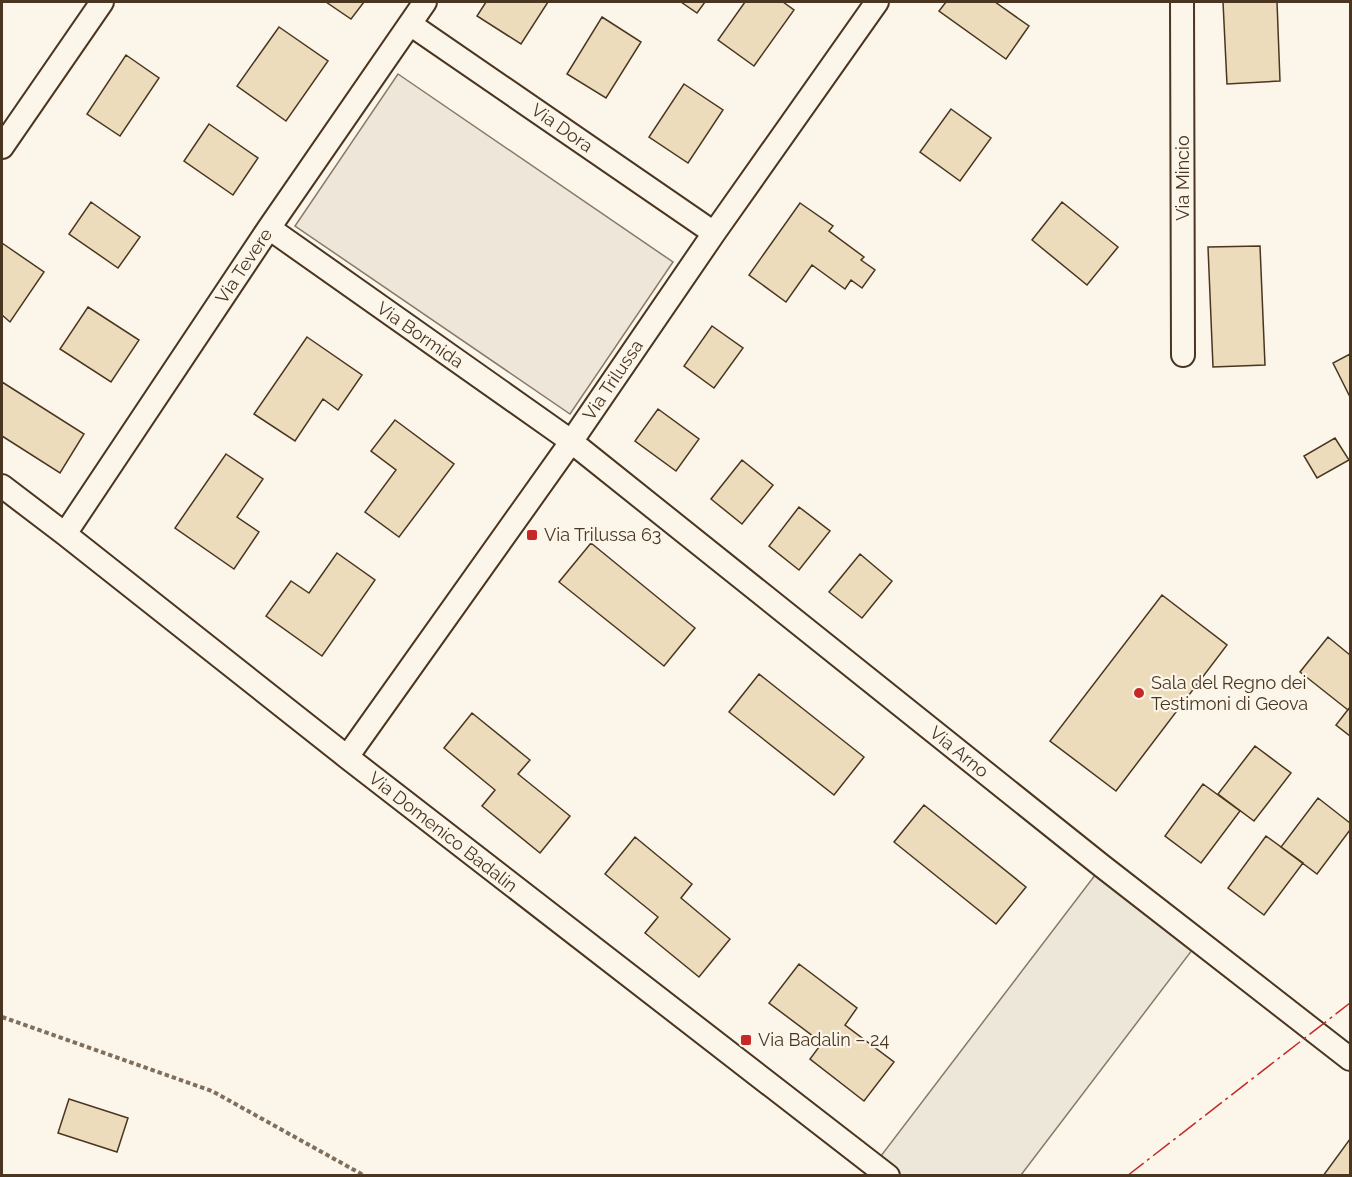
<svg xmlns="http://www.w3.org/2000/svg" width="1352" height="1177" font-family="Raleway,sans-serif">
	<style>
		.green { fill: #ede6d9; stroke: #887966; stroke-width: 1.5 }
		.parking { fill: #ede7d9; stroke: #887966; stroke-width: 1.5 }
		.building { fill: #ecdcbc; stroke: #4a3520; stroke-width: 1.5 }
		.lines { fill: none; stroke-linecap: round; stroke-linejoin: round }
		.minor-casing { stroke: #4a3520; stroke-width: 26 }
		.path { stroke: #7f6f5c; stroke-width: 4; stroke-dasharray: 4.5 3; stroke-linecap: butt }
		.minor { stroke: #fbf6e9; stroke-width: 22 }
		.power { stroke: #c62828; stroke-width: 1.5; stroke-dasharray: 21 4.5 3 4.5; stroke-linecap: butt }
		.poi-dot { fill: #c62828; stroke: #fbf6e9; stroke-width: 2 }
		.labels { text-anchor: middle; stroke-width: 4.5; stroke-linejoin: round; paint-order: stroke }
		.street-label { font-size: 18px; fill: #4a3520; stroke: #fbf6e9 }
		.poi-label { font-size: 18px; fill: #4a3520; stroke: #fbf6e9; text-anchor: start }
	</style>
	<rect width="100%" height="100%" fill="#fbf6e9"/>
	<!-- green -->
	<path class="green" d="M398,74L673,262L570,414L295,226Z"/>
	<!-- parking -->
	<path class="parking" d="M1102,866L1199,941L1021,1175H888L874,1165Z"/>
	<!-- building -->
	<path class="building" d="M326,2H364L351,19Z
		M486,2H548L521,44L477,16Z
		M681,2H705L697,13Z
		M745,2H783L794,10L754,66L718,40Z
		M946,2H995L1029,26L1006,59L939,11Z
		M1223,2H1277L1280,81L1227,84Z
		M602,17L641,42L606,98L567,74Z
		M279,27L328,61L286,121L237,86Z
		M126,55L159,78L120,136L87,114Z
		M684,84L723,110L688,163L649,137Z
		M951,109L991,138L960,181L920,152Z
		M209,124L258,158L233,195L184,161Z
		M91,202L140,237L118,268L69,234Z
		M1062,202L1118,247L1087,285L1032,240Z
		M800,203L833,226L829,231L864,257L861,260L875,270L862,288L851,280L845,289L812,265L786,302L749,275Z
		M2,243L44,272L10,322L2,315Z
		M1260,246L1265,365L1213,367L1208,247Z
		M88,307L139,340L111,382L60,349Z
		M712,326L743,348L714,388L684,366Z
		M307,337L362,375L338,410L323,399L295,441L254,414Z
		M1350,354V397L1333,363Z
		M2,382L84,434L60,473L2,436Z
		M658,409L699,439L676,471L635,441Z
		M395,420L454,464L399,537L365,512L396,470L371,451Z
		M1335,438L1349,460L1317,478L1304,456Z
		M226,454L263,479L237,517L259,532L234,569L175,528Z
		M742,460L773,485L742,524L711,499Z
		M799,507L830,531L799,570L769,546Z
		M591,543L695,628L664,666L559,582Z
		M337,553L375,580L322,656L266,616L291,581L309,593Z
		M860,554L892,581L862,618L829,592Z
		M1162,595L1227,645L1116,791L1050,741Z
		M1328,637L1350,655V707L1348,710L1300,672Z
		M759,674L864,757L834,795L729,712Z
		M1350,707V736L1336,725Z
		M472,713L530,760L518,774L570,816L540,853L482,806L495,790L444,748Z
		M1255,746L1291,773L1254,821L1218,794Z
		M1203,784L1240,811L1201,863L1165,836Z
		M1318,798L1350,823V830L1317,874L1281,847Z
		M924,805L1026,887L996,924L894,842Z
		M1266,836L1303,863L1264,915L1228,888Z
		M635,837L692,884L681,898L730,939L699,977L645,933L658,917L605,874Z
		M799,964L857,1008L845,1025L894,1062L864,1101L810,1059L822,1043L769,1003Z
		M69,1099L128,1118L117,1152L58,1133Z
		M1350,1139V1176H1323Z"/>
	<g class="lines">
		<!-- minor casing -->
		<g class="minor-casing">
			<path id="minor" d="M1182,2L1183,355
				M410,24L714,233
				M2,147L102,2
				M269,228L568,439L1102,866L1350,1059
				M2,486L65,534L347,757L888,1176
				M65,534L269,228L425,2
				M347,757L571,442L714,233L877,2"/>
		</g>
		<!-- path -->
		<path class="path" d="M2,1017L212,1091L365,1176"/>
		<!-- minor -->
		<use href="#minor" class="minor"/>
		<!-- power -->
		<path class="power" d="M1127,1176L1350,1003"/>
	</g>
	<!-- markers -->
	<g class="poi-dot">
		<rect x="526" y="529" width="12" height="12" rx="3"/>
		<circle cx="1139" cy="693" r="6"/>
		<rect x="740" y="1034" width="12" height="12" rx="3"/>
	</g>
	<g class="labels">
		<!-- street labels -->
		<g class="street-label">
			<text transform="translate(562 128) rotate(35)" y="6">Via Dora</text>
			<text transform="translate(1183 178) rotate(-90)" y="6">Via Mincio</text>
			<text transform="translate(244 266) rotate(-56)" y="6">Via Tevere</text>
			<text transform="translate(420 335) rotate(35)" y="6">Via Bormida</text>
			<text transform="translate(613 380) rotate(-56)" y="6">Via Trilussa</text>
			<text transform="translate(959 752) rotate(39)" y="6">Via Arno</text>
			<text transform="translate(443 832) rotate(38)" y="6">Via Domenico Badalin</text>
		</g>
		<!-- poi labels -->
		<g class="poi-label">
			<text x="544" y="541">Via Trilussa 63</text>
			<text x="1151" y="689">Sala del Regno dei<tspan x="1151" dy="21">Testimoni di Geova</tspan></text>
			<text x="758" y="1046">Via Badalin – 24</text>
		</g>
	</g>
	<!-- border -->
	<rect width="1352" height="1177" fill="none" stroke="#4a3520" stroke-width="6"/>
</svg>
